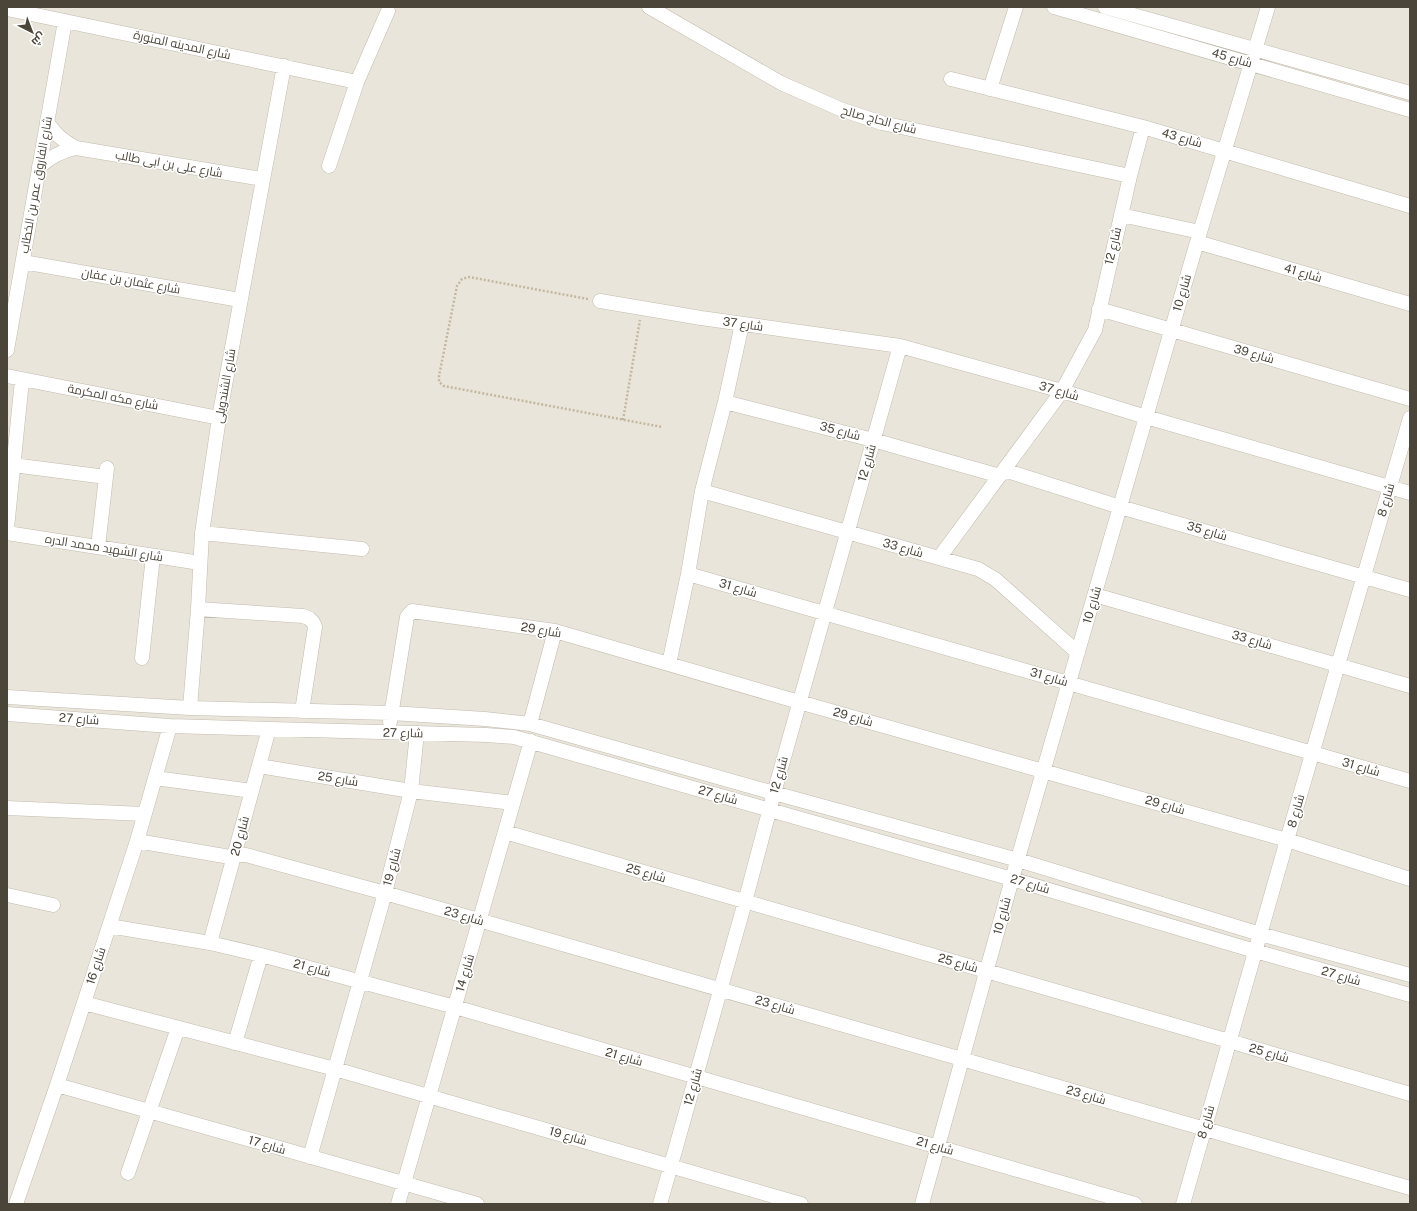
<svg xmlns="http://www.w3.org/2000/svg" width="1417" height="1211" font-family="'Public Sans',Cairo,sans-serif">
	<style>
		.residential { fill: #eae5da }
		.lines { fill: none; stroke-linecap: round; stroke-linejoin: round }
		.minor-casing { stroke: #c2bbae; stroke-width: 15 }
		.path { stroke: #c4b79f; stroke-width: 2.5; stroke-dasharray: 2 2; stroke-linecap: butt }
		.minor { stroke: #fff; stroke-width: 14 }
		.labels { text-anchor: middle; stroke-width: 3; stroke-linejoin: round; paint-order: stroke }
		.street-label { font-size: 12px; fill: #4b4439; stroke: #fff }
	</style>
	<rect width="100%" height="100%" fill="#f6f3ec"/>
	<!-- residential -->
	<path class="residential" d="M7,7H1410V1204H7Z"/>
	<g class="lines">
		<!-- minor casing -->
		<g class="minor-casing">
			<path id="minor" d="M649,7L781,83L840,109L882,123L1130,176
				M1054,7L1410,110
				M1105,7L1410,93
				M7,9L357,82
				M951,79L1143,127L1410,206
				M990,89L1016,7
				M47,122C56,135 62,140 76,148L262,179
				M329,166L357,82L388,11
				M39,167C51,157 61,151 76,148
				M1121,215L1200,232
				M1197,242L1410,304
				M23,262L240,300
				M600,301L701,318L900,346L1062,391L1146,417L1410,493
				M1099,309L1410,399
				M7,350L65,21
				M7,376L219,418
				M725,402L873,440L1000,476
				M13,465L106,477
				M1004,470L1120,507L1410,590
				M702,491L978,569L995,579L1003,586L1078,653
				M7,528L22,380
				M7,533L200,563
				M202,533L362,549
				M98,547L107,468
				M939,558L1062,391L1095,330L1130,176L1143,127
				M688,574L1410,781
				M1095,595L1410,686
				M198,609L303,616C309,618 313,620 315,627L302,711
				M142,658L153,556
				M669,664L688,574L702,491L725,402L742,324
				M7,697L190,708L391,713L485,719L530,724L774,793L1018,860L1260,934L1410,975
				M190,708L198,609L202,533L219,418L284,66
				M7,714L170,726L486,735L514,737L1012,879L1255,951L1410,995
				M390,722L407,617L412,611L555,631L799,702L1287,840L1410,879
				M530,724L555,631
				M259,766L411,791L513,803
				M155,778L252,791
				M7,808L144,814
				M505,832L1229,1041L1410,1094
				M137,841L230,857L235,855H246L385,893L1410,1188
				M7,895L53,905
				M109,926L210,943L261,955L455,1007L1135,1204
				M210,943L269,729
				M84,1003L335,1069L801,1204
				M235,1043L261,955
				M57,1085L477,1204
				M310,1157L385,893L411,791L417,733
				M128,1173L178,1028
				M16,1204L57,1085L137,841L170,726
				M398,1204L531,741
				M660,1204L745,902L774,793L900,346
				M922,1204L1012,879L1146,417L1200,232L1268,7
				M1183,1204L1287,840L1410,418"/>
		</g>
		<!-- path -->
		<path class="path" d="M588,299L469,277L462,279L457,286L439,376V382L444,386L662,427
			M623,420L640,320"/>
		<!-- minor -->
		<use href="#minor" class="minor"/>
	</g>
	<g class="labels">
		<!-- street labels -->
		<g class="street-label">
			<text transform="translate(182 45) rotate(12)" y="4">شارع المدينه المنورة</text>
			<text transform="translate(1232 58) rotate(16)" y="4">شارع 45</text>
			<text transform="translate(879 120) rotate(15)" y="4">شارع الحاج صالح</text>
			<text transform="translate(1182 138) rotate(16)" y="4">شارع 43</text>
			<text transform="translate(169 164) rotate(10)" y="4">شارع على بن ابى طالب</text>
			<text transform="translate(36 185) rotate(-80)" y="4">شارع الفاروق عمر بن الخطاب</text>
			<text transform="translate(1113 246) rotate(-77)" y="4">شارع 12</text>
			<text transform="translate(1303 273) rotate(16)" y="4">شارع 41</text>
			<text transform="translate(131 281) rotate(10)" y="4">شارع عثمان بن عفان</text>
			<text transform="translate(1182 293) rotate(-74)" y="4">شارع 10</text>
			<text transform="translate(743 324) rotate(8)" y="4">شارع 37</text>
			<text transform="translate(1254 354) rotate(16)" y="4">شارع 39</text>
			<text transform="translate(225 386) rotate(-80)" y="4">شارع الشندويلى</text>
			<text transform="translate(1059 391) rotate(16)" y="4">شارع 37</text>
			<text transform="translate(113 397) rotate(11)" y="4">شارع مكه المكرمة</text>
			<text transform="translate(840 431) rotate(15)" y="4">شارع 35</text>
			<text transform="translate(867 463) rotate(-74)" y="4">شارع 12</text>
			<text transform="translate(1386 500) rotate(-74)" y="4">شارع 8</text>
			<text transform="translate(1207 531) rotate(16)" y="4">شارع 35</text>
			<text transform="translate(104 548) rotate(9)" y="4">شارع الشهيد محمد الدره</text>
			<text transform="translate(903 548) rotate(16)" y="4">شارع 33</text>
			<text transform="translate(738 588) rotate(16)" y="4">شارع 31</text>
			<text transform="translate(1092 605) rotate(-74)" y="4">شارع 10</text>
			<text transform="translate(541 630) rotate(10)" y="4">شارع 29</text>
			<text transform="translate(1252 640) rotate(16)" y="4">شارع 33</text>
			<text transform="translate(1049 677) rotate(16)" y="4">شارع 31</text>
			<text transform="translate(853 717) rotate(16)" y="4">شارع 29</text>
			<text transform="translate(79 719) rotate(4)" y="4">شارع 27</text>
			<text transform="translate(403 733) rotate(1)" y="4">شارع 27</text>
			<text transform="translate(1361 767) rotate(16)" y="4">شارع 31</text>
			<text transform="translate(779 775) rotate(-74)" y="4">شارع 12</text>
			<text transform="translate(338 779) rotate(9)" y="4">شارع 25</text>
			<text transform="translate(718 795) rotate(16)" y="4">شارع 27</text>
			<text transform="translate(1165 805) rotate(16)" y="4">شارع 29</text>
			<text transform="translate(1296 811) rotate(-74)" y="4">شارع 8</text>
			<text transform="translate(240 836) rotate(-75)" y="4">شارع 20</text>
			<text transform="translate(392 867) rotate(-75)" y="4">شارع 19</text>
			<text transform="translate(646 873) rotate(16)" y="4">شارع 25</text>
			<text transform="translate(1030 884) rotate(17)" y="4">شارع 27</text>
			<text transform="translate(464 916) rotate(16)" y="4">شارع 23</text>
			<text transform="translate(1002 916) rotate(-75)" y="4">شارع 10</text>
			<text transform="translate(958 963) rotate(16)" y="4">شارع 25</text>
			<text transform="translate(96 966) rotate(-72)" y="4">شارع 16</text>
			<text transform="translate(312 968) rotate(15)" y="4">شارع 21</text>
			<text transform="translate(465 973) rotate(-74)" y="4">شارع 14</text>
			<text transform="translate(1341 976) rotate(16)" y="4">شارع 27</text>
			<text transform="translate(775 1005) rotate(16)" y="4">شارع 23</text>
			<text transform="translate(1269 1053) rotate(16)" y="4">شارع 25</text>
			<text transform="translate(624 1057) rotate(16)" y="4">شارع 21</text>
			<text transform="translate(693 1087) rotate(-74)" y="4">شارع 12</text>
			<text transform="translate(1086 1095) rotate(16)" y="4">شارع 23</text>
			<text transform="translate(1206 1122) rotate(-74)" y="4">شارع 8</text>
			<text transform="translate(568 1136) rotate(16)" y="4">شارع 19</text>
			<text transform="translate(267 1145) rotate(16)" y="4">شارع 17</text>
			<text transform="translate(935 1146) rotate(16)" y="4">شارع 21</text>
		</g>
	</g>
	<!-- border -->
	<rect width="1417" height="1211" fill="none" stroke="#4b4439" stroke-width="16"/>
	<!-- north arrow -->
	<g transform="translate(32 32) rotate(138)" stroke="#ffffff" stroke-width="3" paint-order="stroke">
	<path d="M0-3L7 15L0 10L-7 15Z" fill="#4b4439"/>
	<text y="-6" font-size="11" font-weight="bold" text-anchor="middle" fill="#4b4439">ش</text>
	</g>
</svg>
